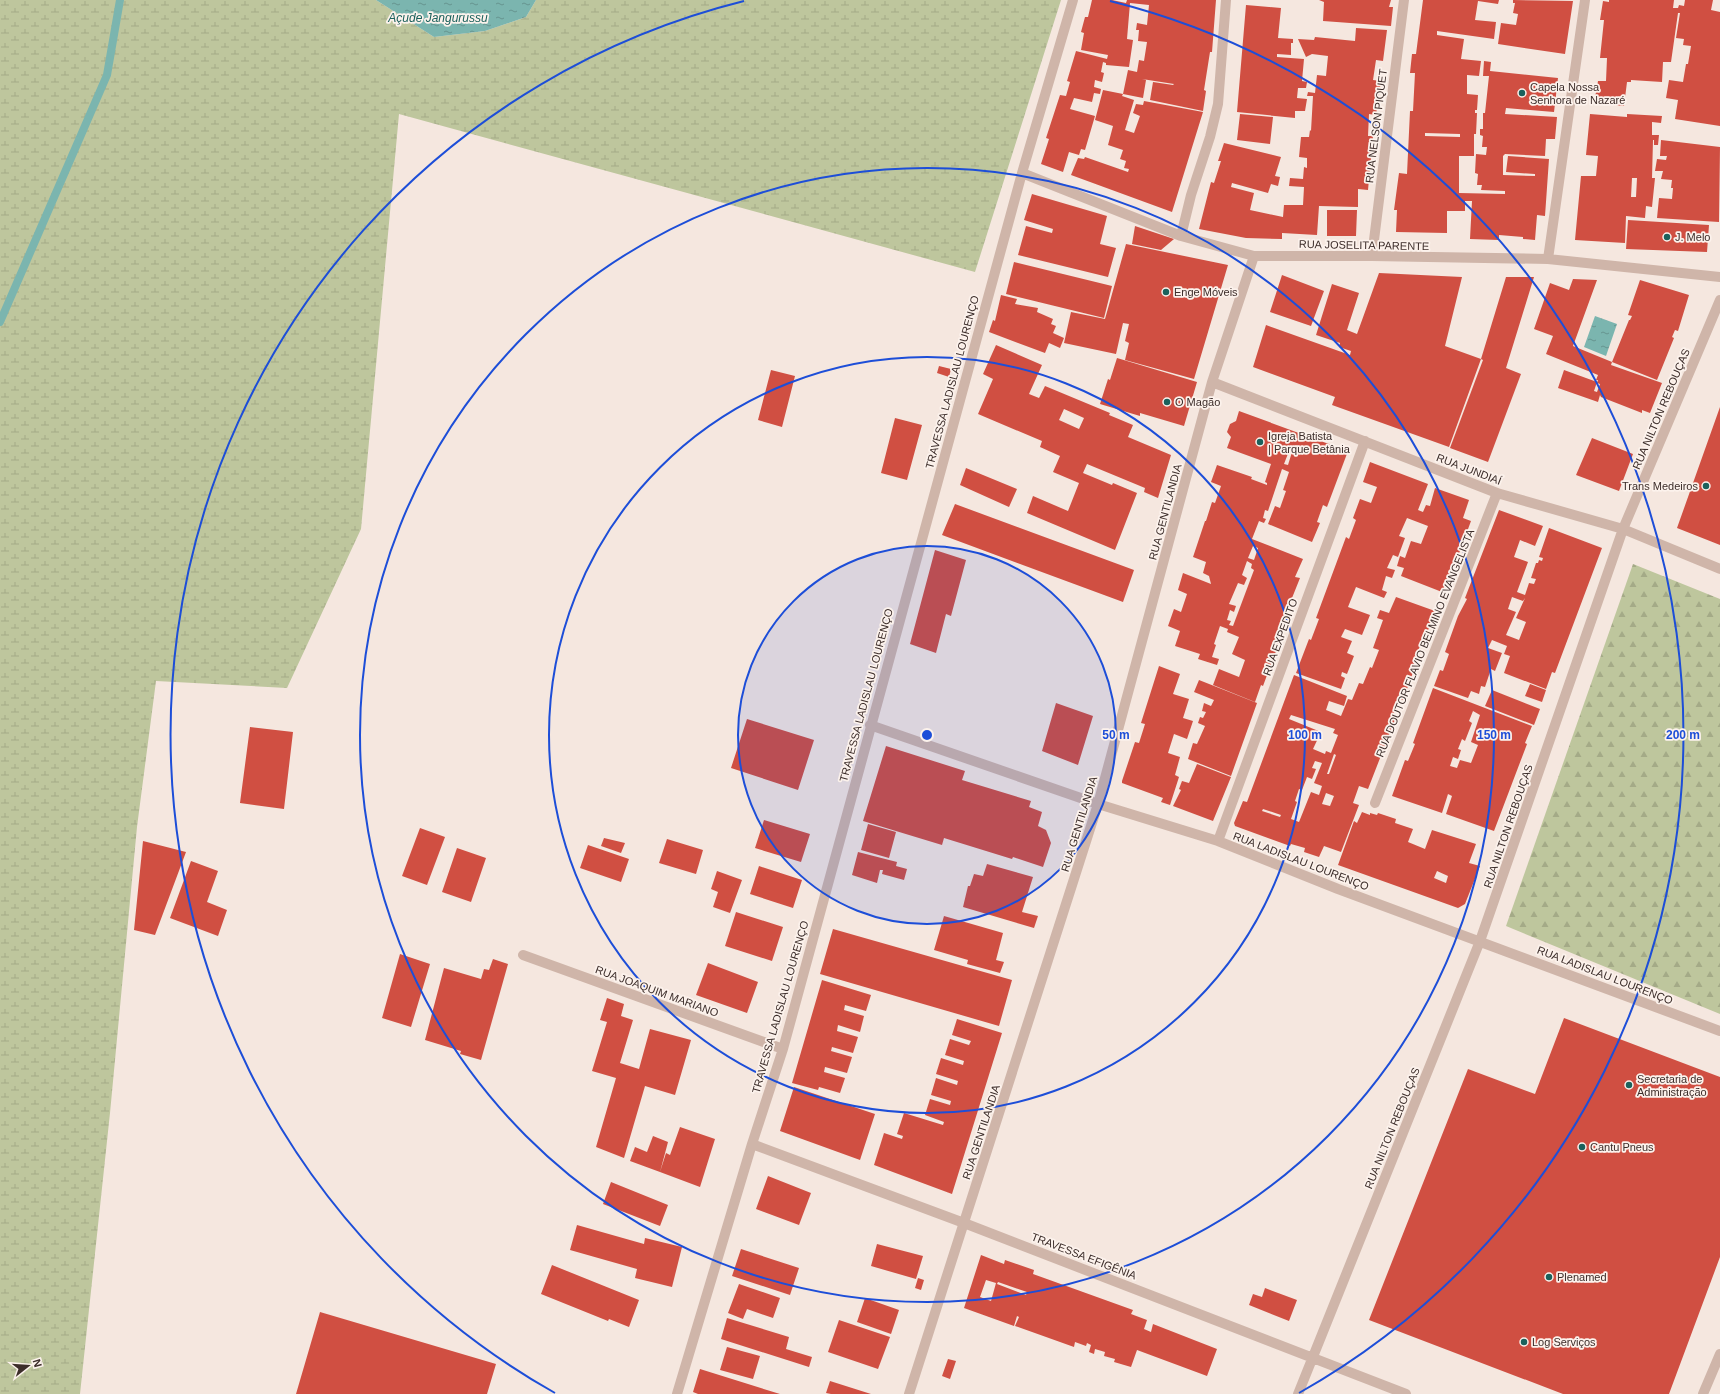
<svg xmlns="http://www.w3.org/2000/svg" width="1720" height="1394" font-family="Arial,sans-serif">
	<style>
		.forest { fill: url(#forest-firs) }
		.wetland { fill: url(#wetland-marsh) }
		.water { fill: url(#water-ripples) }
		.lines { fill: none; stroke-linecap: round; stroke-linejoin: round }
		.stream { stroke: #7bb5af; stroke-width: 8 }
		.building { fill: #d04f42; fill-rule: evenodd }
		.minor { stroke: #cfb5a9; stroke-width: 10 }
		.ring { fill: none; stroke: #1d4ed8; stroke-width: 2 }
		.poi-dot { fill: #1b615c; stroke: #fcf2ec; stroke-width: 1.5 }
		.labels { text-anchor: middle; stroke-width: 3.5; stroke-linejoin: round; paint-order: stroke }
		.poi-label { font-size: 11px; fill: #3c2d2a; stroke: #fcf2ec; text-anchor: start }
		.street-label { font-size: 11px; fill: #3c2d2a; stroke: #fcf2ec }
		.water-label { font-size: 12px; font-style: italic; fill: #1b615c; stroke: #fcf2ec }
		.centre { fill: #1d4ed8; stroke: #fcf2ec; stroke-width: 2 }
		.ring-label { font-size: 12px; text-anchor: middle; font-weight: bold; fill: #1d4ed8; stroke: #fcf2ec; stroke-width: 3.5; stroke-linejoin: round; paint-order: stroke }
	</style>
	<defs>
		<pattern id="forest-firs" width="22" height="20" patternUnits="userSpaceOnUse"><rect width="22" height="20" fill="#bec69d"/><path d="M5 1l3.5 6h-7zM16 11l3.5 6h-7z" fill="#a4aa87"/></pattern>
		<pattern id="wetland-marsh" width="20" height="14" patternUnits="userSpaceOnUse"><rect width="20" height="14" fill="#bec69d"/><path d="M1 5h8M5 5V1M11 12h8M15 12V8" fill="none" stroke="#a4aa87"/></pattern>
		<pattern id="water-ripples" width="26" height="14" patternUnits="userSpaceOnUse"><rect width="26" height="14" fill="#7bb5af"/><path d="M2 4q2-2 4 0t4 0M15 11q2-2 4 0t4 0" fill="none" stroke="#66948f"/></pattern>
	</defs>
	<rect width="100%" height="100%" fill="#f5e7df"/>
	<!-- forest -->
	<path class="forest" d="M1633,564L1720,599V1014L1506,926Z"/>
	<!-- wetland -->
	<path class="wetland" d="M0,0H376L434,37L485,31L526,17L536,0H1061L975,272L399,114L361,529L287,688L156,681L137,827L110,1113L80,1394H0Z"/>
	<!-- water -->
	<path class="water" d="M376,0H536L526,17L485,31L434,37Z
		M1595,316L1617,324L1606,356L1584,347Z"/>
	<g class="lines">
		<!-- stream -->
		<path class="stream" d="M0,322L107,75L120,0"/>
	</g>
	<!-- building -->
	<path class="building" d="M1092,0H1112L1126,3L1127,0H1216L1212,52H1210L1204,90L1206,91L1203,111L1150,100L1153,82L1173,85L1174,84L1142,79L1146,80L1143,98L1123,94L1128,70L1137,72L1139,60L1144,61L1147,42L1138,41L1139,30H1136L1137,23L1147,25L1149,5L1130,3L1127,39L1133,40L1129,67L1106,65V63L1103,62L1101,72L1104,73L1102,82L1095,80L1094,87L1101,89L1100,94L1094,93L1092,102L1074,98L1070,109L1095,116L1085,150L1081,149L1079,155L1069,152L1063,172L1041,164L1049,139L1046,138L1060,95L1066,96L1070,82L1067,81L1076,51L1107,59L1108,55L1081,50L1084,33L1081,32L1085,17H1088Z
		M1319,0H1391L1389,7H1393L1391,26L1323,21L1324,2Z
		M1423,0H1499L1498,4L1478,1L1475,20L1496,22L1494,39L1437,31V35L1464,39L1461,59L1481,61L1479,76L1467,75V94L1478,95L1477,110H1475V113H1477L1476,134H1474V156H1459V193L1505,194V191L1481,190L1482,185H1477L1478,174L1475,173L1476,154L1486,155L1487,147H1482L1483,136L1480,135V129H1483V113H1485L1489,76H1483L1484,61L1491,62L1490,71L1558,78L1554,112L1506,108L1505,114L1557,117L1555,139H1546L1545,156L1505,154L1503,156V175L1535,176V174L1506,172L1508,156L1549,159L1545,216L1537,215L1535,240L1523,239V237L1499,235V240L1470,239L1472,201H1465V211H1447V233L1396,232L1397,210H1394L1399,173L1407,174L1410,111H1413L1415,73H1410L1412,54H1416ZM1425,133L1460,134V137L1425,136Z
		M1513,0L1573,1L1565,54L1498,44L1501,23L1516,25L1518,14L1513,13L1515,3H1513Z
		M1609,0H1674L1673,8H1678L1679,5L1684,6L1685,0H1713L1711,10L1720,12V126L1675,119L1678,100L1666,98L1669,80L1683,82L1686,64H1688L1691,46L1683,45L1684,39L1676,38L1680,13H1678L1671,62H1663L1662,82L1631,80V82H1627L1624,106L1594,103L1598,81H1606L1607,58H1600L1604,20H1600L1603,1L1609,2Z
		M1246,5L1281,8L1278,38L1293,39V43H1291V55L1277,54V57L1304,59L1302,81L1307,82L1306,88H1298L1297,98L1307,99L1305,111H1295V118L1237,112Z
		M1356,28L1387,30L1383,61L1376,60L1373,80L1381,81L1376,115L1369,114L1368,136H1373L1368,190L1358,189V207L1319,206L1317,235L1282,233V239L1246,238L1199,229L1211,182L1214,183L1221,161H1218L1224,143L1281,157L1275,176L1280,177L1278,186L1271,184L1268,193L1232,183L1231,187L1254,193L1250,210L1283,217L1284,205H1303L1304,187L1289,186L1290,178L1303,179L1304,167L1307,168V158L1299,157L1301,137H1309L1310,130L1311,131L1313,96H1307L1308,92L1315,93L1317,75L1326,76L1328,56L1312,54L1306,57L1298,39L1314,40L1315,37L1355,41Z
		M1103,90L1123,94L1122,96L1134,100L1125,130L1134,133L1140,116L1133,113L1136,104L1143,105L1144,101L1203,112L1172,212L1071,175L1078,158L1084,159L1085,157L1128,172L1129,169L1124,168L1126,161L1120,159L1123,150L1108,145L1113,126L1095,120Z
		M1240,114L1273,117L1270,144L1237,140Z
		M1590,114L1627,117V114L1662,116L1661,123L1652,122V135H1659L1658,145H1654V140H1653L1652,178H1655L1652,207L1646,206L1645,218L1626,216L1625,243L1575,240L1581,176H1596L1598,156L1586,155ZM1632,178H1637L1636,197H1631Z
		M1661,140L1720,147L1719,222L1657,218L1659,198L1672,199L1673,188H1671L1672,180L1661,179L1663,171H1655L1657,159L1666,160L1667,156H1660Z
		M1032,194L1107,216L1100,244L1116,248L1108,277L1018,255L1026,226L1052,233L1053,229L1024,220Z
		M1327,210H1357L1356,236H1327Z
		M1628,220L1709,225L1707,252L1626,249Z
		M1135,226L1174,239L1161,250L1132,244Z
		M1126,244L1228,265L1194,379L1125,360L1129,343L1125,341L1129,324L1123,323L1116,354L1064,343L1071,312L1105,319Z
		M1014,262L1112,286L1104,318L1006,294Z
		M1379,273L1462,277L1445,346L1481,359L1449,447L1332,405L1335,397L1253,367L1266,325L1350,355L1351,351L1339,347L1340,343L1316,335L1332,284L1359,293L1347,330L1357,334Z
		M1282,275L1324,291L1311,326L1270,312Z
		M1506,277H1534L1506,368L1521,374L1488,462L1450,448L1483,360L1481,359Z
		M1573,279L1597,280L1573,346L1612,362L1629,320H1630L1632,316L1628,315L1640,280L1689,295L1678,331L1675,330L1672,337L1674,338L1657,380L1612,362L1611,365L1662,383L1650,413L1642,410V413L1601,397L1600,395L1598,402L1558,388L1564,370L1597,382L1594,391L1597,392L1600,384L1597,383L1598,380H1596L1598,375L1546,354L1553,336L1534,329L1550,283L1569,290Z
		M1001,295L1017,299L1015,304L1038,308L1037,312L1053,319L1051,324L1056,326L1053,333L1064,338L1060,348L1049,343L1045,353L989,332L993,320L995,321Z
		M996,345L1042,365L1029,394L1039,398L1045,386L1110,413L1109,415L1133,425L1128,437L1171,455L1158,498L1144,492L1145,488L1087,464L1083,473L1112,485L1113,483L1137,493L1115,550L1027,513L1033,496L1068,511L1079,483L1053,472L1060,456L1040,447L1042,441L978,414L993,379L983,374ZM1064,409L1084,418L1079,429L1059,420Z
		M1117,358L1197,382L1184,426L1140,413V416L1100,404L1108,379L1110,380Z
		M939,366L951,369L949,377L937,373Z
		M771,370L795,376L782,427L758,420Z
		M1720,407V545L1677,528Z
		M1239,411L1348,451L1327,507L1323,505L1317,522L1320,523L1312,542L1268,524L1275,506L1280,508L1286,491L1283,490L1289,472L1282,469L1268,511L1265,510L1263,518L1266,519L1264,523L1259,521L1252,539L1303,559L1295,577L1300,578L1278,633L1282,635L1263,686L1261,685L1255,702L1213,685L1219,669L1239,677L1245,660L1232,654L1239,637L1227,632L1228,629L1220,626L1214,644L1216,645L1212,657L1219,659L1217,665L1198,659L1200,654L1175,646L1180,631L1168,626L1174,609L1181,612L1187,594L1178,590L1183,573L1211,584L1209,576L1203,573L1206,562L1193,557L1205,521H1206L1212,502L1215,503L1221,486L1211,482L1217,465L1252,477L1251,479L1267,485V483L1265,482L1271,464L1227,448L1231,437L1227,432L1230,424L1236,421ZM1289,451L1292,452L1288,465L1284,464ZM1253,546L1258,548L1254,560L1248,558ZM1247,561L1252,564L1251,568L1254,570L1233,626L1229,625L1231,621L1227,620L1230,610L1234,612L1236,606L1229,604L1238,583L1244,585L1247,578L1242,575Z
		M895,418L922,425L907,480L881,473Z
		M1592,438L1633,454L1619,491L1576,475Z
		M1370,462L1428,484L1418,510L1423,512L1426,505L1430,506L1435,488L1469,500L1463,518L1471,521L1451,575L1449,574L1442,592L1401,576L1404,568L1397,566L1400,556L1405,558L1411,541L1421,544L1428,526L1407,518L1399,536L1405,538L1398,557L1393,555L1387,568L1395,570L1392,578L1386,576L1382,590L1387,592L1384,598L1356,587L1348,607L1370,615L1362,635L1345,629L1341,637L1352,641L1347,653L1354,656L1347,674L1342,672L1341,676L1345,678L1341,689L1296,673L1309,639L1311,640L1319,619L1316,618L1346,537L1349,539L1356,520L1353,518L1360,499L1371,503L1377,487L1363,482Z
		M966,468L1017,489L1009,507L960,485Z
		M955,504L1134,570L1123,602L942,535Z
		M1499,510L1543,526L1535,546L1520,540L1514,557L1528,562L1517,592L1525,595L1529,583L1534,584L1536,579L1531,578L1536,563H1538L1539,560L1542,561L1543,558L1539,557L1549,528L1602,548L1555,673L1552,672L1546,689L1504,673L1510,656L1504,654L1507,646L1492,640L1488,648L1502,653L1495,671L1491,669L1485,687L1481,686L1479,694L1471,691L1468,698L1434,686L1440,670L1443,671L1449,654L1445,652L1458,616L1467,599L1465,598ZM1512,597L1523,601L1525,598L1516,618L1526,622L1519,640L1506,635L1516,612L1508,609Z
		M935,550L966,560L951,616L946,614L936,653L910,644Z
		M1396,597L1435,611L1422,647L1420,646L1413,663L1416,664L1403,700L1399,698L1393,716L1396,717L1368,789L1359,786L1353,803L1359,805L1341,852L1324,846L1319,857L1304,852L1305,848L1291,844L1290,846L1235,826L1234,823L1243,801L1247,802L1294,675L1347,696L1344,706L1329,701L1326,710L1341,716L1348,699L1352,700L1359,683L1363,684L1370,667L1372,668L1379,650L1373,648L1383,620L1377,618L1380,610L1389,613ZM1291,715L1335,729L1333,733L1338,735L1331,753L1326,751L1325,754L1313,749L1321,732L1289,719ZM1334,754L1336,755L1329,774H1327ZM1315,761L1322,763L1314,783L1322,786L1319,795L1311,792L1299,822L1291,819L1297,802L1295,801L1299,789L1302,790L1307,777L1312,779L1316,769L1312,768ZM1326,793L1334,796L1330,806L1322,804ZM1263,809L1281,815L1280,817L1262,811Z
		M1159,666L1180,674L1173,694L1189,699L1183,718L1193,721L1187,739L1174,734L1168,753L1180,757L1175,775L1179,777L1170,805L1161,802L1163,798L1122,783V781L1135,742L1139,743L1145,724L1141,723Z
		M1199,680L1257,703L1231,776L1188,759L1193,743L1197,744L1205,726L1198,723L1200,717L1203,718L1206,712L1202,711L1204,703L1211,706L1214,700L1194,692Z
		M1530,684L1546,690L1542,702L1525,696Z
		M1433,688L1532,726L1525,743L1527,744L1494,831L1446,814L1452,796L1448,794L1442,813L1392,796L1405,760L1408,761L1415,744L1413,743ZM1473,711L1480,715L1471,742L1478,745L1471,763L1460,760L1457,768L1450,766L1453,757L1458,759L1461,750L1458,749L1462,739L1465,741L1472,723L1469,721Z
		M1492,690L1540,709L1534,725L1485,706Z
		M1056,703L1093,716L1078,765L1042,751Z
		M747,719L814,740L798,790L731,768Z
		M250,727L293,732L284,809L240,803Z
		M886,746L965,771L962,780L1031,801L1029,807L1042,812L1038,826L1046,830L1051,843L1043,867L1013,857L1012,859L944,838L942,845L863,821Z
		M1197,764L1231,777L1213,821L1173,806L1181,790L1179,789L1182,781L1189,783Z
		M1362,812L1370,815V813L1377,815L1378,813L1396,819L1395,823L1413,829L1408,842L1425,849L1432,830L1476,844L1469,863L1480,866L1465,904L1458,908L1338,865L1354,821L1357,823ZM1437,871L1448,876L1446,883L1434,878Z
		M764,820L810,834L801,862L755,848Z
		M868,824L896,832L889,858L861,850Z
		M420,828L445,837L427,885L402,876Z
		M604,838L625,843L621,853L601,846Z
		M667,839L703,850L696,874L659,863Z
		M143,841L186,852L155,935L134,930Z
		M588,845L629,859L621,882L580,868Z
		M457,848L486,858L471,902L442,892Z
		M858,852L897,862L896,866L907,869L904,880L882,874L883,870H880L877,883L852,875Z
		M191,861L218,871L207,902L227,910L218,936L170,918Z
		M987,864L1033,877L1022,912L1038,916L1034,928L963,907L968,886H970L974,874L983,876Z
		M759,866L802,880L793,908L750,894Z
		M717,871L742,880L730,913L713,907L718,892L711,889Z
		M736,912L783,927L772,961L725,946Z
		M944,916L1003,933L996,960L1004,962L1000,973L967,964L968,960L934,950Z
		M833,929L1012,980L999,1026L820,974Z
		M400,954L430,964L411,1027L382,1018Z
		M493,959L508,964L481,1060L460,1054L461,1051L425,1040L444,968L481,979L484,969L489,970Z
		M708,963L758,982L747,1013L696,995Z
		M822,980L871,995L866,1011L845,1005L844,1010L864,1016L860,1032L838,1025L837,1031L858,1037L853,1053L832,1047L831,1051L852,1057L847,1073L825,1067L824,1072L845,1078L840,1093L819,1087L818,1090L792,1083Z
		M607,998L624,1004L621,1016L633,1020L620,1063L639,1069L650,1029L691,1040L675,1095L645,1086L624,1158L596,1147L616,1078L592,1071L607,1022L600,1020Z
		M1564,1018L1720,1077V1257L1669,1394H1563L1369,1320L1468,1069L1535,1094Z
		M957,1019L1002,1033L952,1194L874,1165L884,1133L902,1139L903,1136L897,1134L904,1113L943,1125L944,1122L925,1115L930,1099L950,1105L951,1101L931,1095L936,1078L957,1085L958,1081L936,1074L941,1058L963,1065L964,1061L945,1055L950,1039L969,1045L971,1041L952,1035Z
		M794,1087L875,1114L860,1160L780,1131Z
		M680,1127L715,1139L700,1187L660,1172L666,1153L670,1155Z
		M653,1136L668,1142L660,1172L630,1161L635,1147L647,1152Z
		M768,1176L811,1193L799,1225L756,1209Z
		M611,1182L668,1205L660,1226L603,1204Z
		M577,1225L644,1244L645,1238L682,1247L672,1287L635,1278L637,1269L570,1250Z
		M877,1244L923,1256L916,1279L871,1266Z
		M741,1249L799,1268L790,1295L732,1276Z
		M981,1255L1004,1264L1005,1260L1034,1270L1033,1274L1133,1310L1131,1314L1147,1320L1144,1329L1151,1332L1153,1324L1217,1349L1207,1376L1137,1350L1131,1367L1114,1362L1115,1359L1104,1356L1105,1352L1095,1349L1094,1354L1089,1352L1091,1345L1087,1343L1086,1346L1075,1342L1074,1347L1015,1326L1019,1317L1017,1316L1014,1326L964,1308ZM986,1280L996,1283L991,1301L980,1297ZM998,1282L1027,1292L1026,1295L997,1284Z
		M552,1265L639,1300L629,1327L609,1319L608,1321L541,1294Z
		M918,1278L924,1280L921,1290L915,1288Z
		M739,1284L780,1298L773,1318L747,1309L743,1319L728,1313Z
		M1265,1288L1297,1300L1289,1321L1249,1305L1253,1294L1262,1297Z
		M865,1298L899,1310L891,1334L857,1322Z
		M320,1312L496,1364L487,1394H296Z
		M727,1318L789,1337L786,1349L812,1357L809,1367L721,1339Z
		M839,1320L890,1337L878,1369L828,1352Z
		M727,1347L760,1356L753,1379L720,1370Z
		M948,1359L956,1361L950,1379L942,1376Z
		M700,1369L780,1394H698L693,1392Z
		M830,1381L871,1394H831L826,1393Z"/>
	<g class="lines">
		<!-- minor -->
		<path class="minor" d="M1022,173L1181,236L1254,256H1372L1548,259L1720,277
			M1181,236L1191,195L1210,137L1218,104L1226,0
			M1372,256L1404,0
			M1548,259L1585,0
			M1212,382L1497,493L1623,529L1720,569
			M870,725L1098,804L1218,841L1338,889L1720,1031
			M1375,803L1497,493
			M1218,841L1365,441
			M523,955L783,1049
			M752,1144L964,1223L1406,1394
			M677,1394L752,1144L783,1049L1022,173L1073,0
			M909,1394L1098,804L1212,382L1254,256
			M1298,1394L1480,941L1623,529L1720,300
			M1703,1394L1720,1354"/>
	</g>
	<!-- distance rings -->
	<circle cx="927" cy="735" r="189" fill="#1d4ed8" fill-opacity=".12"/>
	<g class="ring">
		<circle cx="927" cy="735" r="189"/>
		<circle cx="927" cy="735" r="378"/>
		<circle cx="927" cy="735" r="567"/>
		<path d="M555 1393A756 756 0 0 1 744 1M1110 1A756 756 0 0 1 1299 1393"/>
	</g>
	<!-- markers -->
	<g class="poi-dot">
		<circle cx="1522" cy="93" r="4"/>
		<circle cx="1667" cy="237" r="4"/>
		<circle cx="1166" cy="292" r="4"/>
		<circle cx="1167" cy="402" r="4"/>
		<circle cx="1260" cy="442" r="4"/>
		<circle cx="1706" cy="486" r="4"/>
		<circle cx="1629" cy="1085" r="4"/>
		<circle cx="1582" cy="1147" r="4"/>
		<circle cx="1549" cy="1277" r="4"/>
		<circle cx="1524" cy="1342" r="4"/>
	</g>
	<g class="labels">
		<!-- poi labels -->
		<g class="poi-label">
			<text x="1530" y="91">Capela Nossa<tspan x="1530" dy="13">Senhora de Nazaré</tspan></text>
			<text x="1675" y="241">J. Melo</text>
			<text x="1174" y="296">Enge Móveis</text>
			<text x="1175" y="406">O Magão</text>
			<text x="1268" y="440">Igreja Batista<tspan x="1268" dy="13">| Parque Betânia</tspan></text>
			<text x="1698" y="490" text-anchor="end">Trans Medeiros</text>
			<text x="1637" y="1083">Secretaria de<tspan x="1637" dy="13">Administração</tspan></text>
			<text x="1590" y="1151">Cantu Pneus</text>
			<text x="1557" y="1281">Plenamed</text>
			<text x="1532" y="1346">Log Serviços</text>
		</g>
		<!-- street labels -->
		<g class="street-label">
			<text transform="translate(1376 126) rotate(-83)" y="4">RUA NELSON PIQUET</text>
			<text transform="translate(1364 245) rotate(1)" y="4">RUA JOSELITA PARENTE</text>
			<text transform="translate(952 382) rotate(-75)" y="4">TRAVESSA LADISLAU LOURENÇO</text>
			<text transform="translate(1661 409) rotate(-67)" y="4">RUA NILTON REBOUÇAS</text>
			<text transform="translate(1469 469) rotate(21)" y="4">RUA JUNDIAÍ</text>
			<text transform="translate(1165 512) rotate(-75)" y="4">RUA GENTILANDIA</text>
			<text transform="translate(1280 637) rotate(-70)" y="4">RUA EXPEDITO</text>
			<text transform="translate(1425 643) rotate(-68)" y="4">RUA DOUTOR FLAVIO BELMINO EVANGELISTA</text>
			<text transform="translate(866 695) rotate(-75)" y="4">TRAVESSA LADISLAU LOURENÇO</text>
			<text transform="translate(1079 824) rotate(-73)" y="4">RUA GENTILANDIA</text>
			<text transform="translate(1508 826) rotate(-71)" y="4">RUA NILTON REBOUÇAS</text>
			<text transform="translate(1301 861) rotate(21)" y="4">RUA LADISLAU LOURENÇO</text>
			<text transform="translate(1605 975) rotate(21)" y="4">RUA LADISLAU LOURENÇO</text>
			<text transform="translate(657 991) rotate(20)" y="4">RUA JOAQUIM MARIANO</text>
			<text transform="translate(780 1007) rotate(-74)" y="4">TRAVESSA LADISLAU LOURENÇO</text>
			<text transform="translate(1392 1128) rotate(-68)" y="4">RUA NILTON REBOUÇAS</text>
			<text transform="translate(981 1132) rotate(-72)" y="4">RUA GENTILANDIA</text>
			<text transform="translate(1084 1256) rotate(21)" y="4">TRAVESSA EFIGÊNIA</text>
		</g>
		<!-- water labels -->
		<g class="water-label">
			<text x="438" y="22">Açude Jangurussu</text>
		</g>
	</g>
	<circle cx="927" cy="735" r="6" class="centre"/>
	<g class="ring-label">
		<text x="1116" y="739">50 m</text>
		<text x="1305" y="739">100 m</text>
		<text x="1494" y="739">150 m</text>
		<text x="1683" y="739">200 m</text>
	</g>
	<!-- north arrow -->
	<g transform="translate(28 1366) rotate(73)" stroke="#fcf2ec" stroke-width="3" paint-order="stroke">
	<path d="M0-3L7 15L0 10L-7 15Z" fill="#3c2d2a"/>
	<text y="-6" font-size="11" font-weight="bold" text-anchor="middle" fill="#3c2d2a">N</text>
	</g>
</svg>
